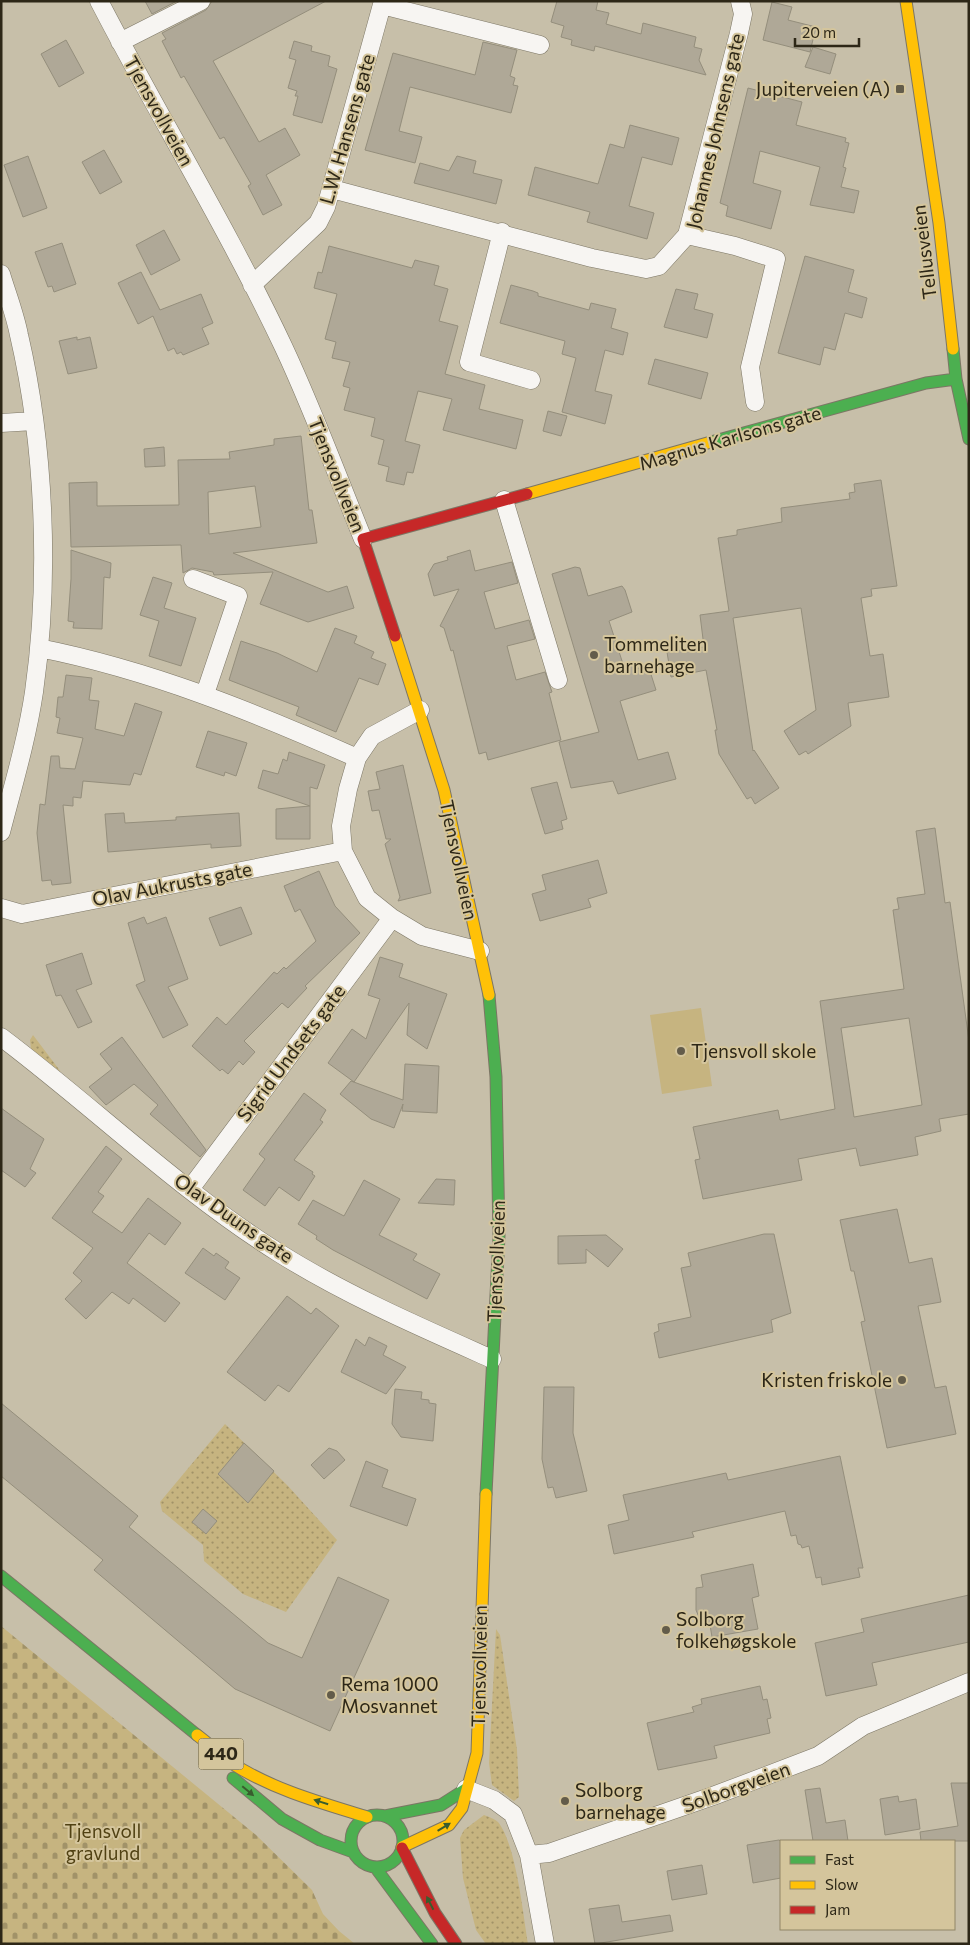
<svg xmlns="http://www.w3.org/2000/svg" width="970" height="1945" font-family="Commissioner,sans-serif">
	<style>
		.grass { fill: url(#grass-dots) }
		.cemetery { fill: url(#cemetery-stones) }
		.garden { fill: #c6b480 }
		.building { fill: #afa897; stroke: #948e7c; fill-rule: evenodd }
		.lines { fill: none; stroke-linecap: round; stroke-linejoin: round }
		.street-casing { stroke: #7c7665; stroke-width: 19 }
		.fast-casing { stroke: #7c7665; stroke-width: 13 }
		.slow-casing { stroke: #7c7665; stroke-width: 13 }
		.jam-casing { stroke: #7c7665; stroke-width: 13 }
		.street { stroke: #f7f5f2; stroke-width: 18 }
		.fast { stroke: #4caf50; stroke-width: 11 }
		.slow { stroke: #ffc107; stroke-width: 11 }
		.jam { stroke: #c62828; stroke-width: 11 }
		.oneway { fill: #395d2e }
		.poi-dot { fill: #635c4a; stroke: #d4c59c; stroke-width: 2 }
		.labels { text-anchor: middle; stroke-width: 4; stroke-linejoin: round; paint-order: stroke }
		.shield { fill: #d4c59c; stroke: #5f563f; stroke-width: 1 }
		.shield-label { font-size: 18px; font-weight: bold; fill: #2d2717 }
		.poi-label { font-size: 19px; fill: #2d2717; stroke: #d4c59c; text-anchor: start }
		.street-label { font-size: 19px; fill: #2d2717; stroke: #d4c59c }
		.park-label { font-size: 19px; fill: #504113; stroke: #d4c59c }
	</style>
	<defs>
		<pattern id="grass-dots" width="8" height="8" patternUnits="userSpaceOnUse" patternTransform="scale(1.25)"><rect width="8" height="8" fill="#c6b480"/><path d="M2 2h.1M6 6h.1" fill="none" stroke="#a19268" stroke-width="1.8" stroke-linecap="round"/></pattern>
		<pattern id="cemetery-stones" width="16" height="16" patternUnits="userSpaceOnUse" patternTransform="scale(1.25)"><rect width="16" height="16" fill="#c6b480"/><path d="M2 7V4a2 2 0 0 1 4 0v3zM10 15v-3a2 2 0 0 1 4 0v3z" fill="#a19268"/></pattern>
	</defs>
	<rect width="100%" height="100%" fill="#c7bfa9"/>
	<!-- grass -->
	<path class="grass" d="M33,1035L61,1072L31,1049L30,1040Z
		M225,1424L288,1486L337,1540L286,1612L243,1594L204,1561L203,1545L162,1511L160,1502Z
		M496,1629L500,1635L517,1750L519,1797L514,1801L492,1785L489,1763Z
		M484,1815C489,1817 495,1819 498,1822C516,1844 523,1914 528,1944H486L476,1930L463,1878L460,1838L464,1830Z"/>
	<!-- cemetery -->
	<path class="cemetery" d="M1,1626L256,1835L312,1890L323,1914L339,1931L355,1944H1Z"/>
	<!-- garden -->
	<path class="garden" d="M701,1008L712,1086L662,1094L650,1015Z"/>
	<!-- building -->
	<path class="building" d="M145,1H177L152,14Z
		M212,1H326L213,61L259,142L285,128L300,155L266,175L282,205L263,215L248,186L251,184L224,137L220,139L184,76L181,78L162,41L166,39L162,33L206,10Z
		M557,1H598L596,10L609,13L606,24L641,34L643,23L696,37L694,47L702,49L699,60L706,75L595,46L594,51L571,45L572,40L561,37L564,26L551,22Z
		M772,2L792,7L788,20L816,27L810,52L763,40Z
		M66,40L84,73L59,87L41,54Z
		M294,41L312,46L311,51L330,56L328,66L337,69L322,123L293,115L298,96H295L297,91L288,88L296,60L289,58Z
		M483,42L517,50L510,76L515,78L513,85L518,86L511,113L410,87L399,131L422,137L415,163L365,150L393,53L475,75Z
		M813,47L836,54L830,74L805,67Z
		M748,88L802,102L796,125L846,138L845,142L849,143L843,167L846,168L841,187L859,191L854,213L810,205L820,167L760,151L753,183L781,191L771,229L726,216L728,206L720,203Z
		M630,125L679,138L672,165L642,157L629,206L654,213L647,239L587,222L590,212L528,195L535,167L598,184L610,144L624,148Z
		M104,150L122,182L100,194L82,162Z
		M28,156L47,208L23,217L4,165Z
		M457,156L476,161L473,173L502,180L496,204L414,183L420,163L449,171Z
		M164,230L180,260L151,275L136,245Z
		M62,243L76,284L54,292L52,286L48,287L35,252Z
		M329,246L412,268L415,260L439,266L434,285L448,289L439,321L458,326L445,374L485,385L479,409L523,420L516,449L443,430L452,399L418,391L405,441L420,445L413,473L407,472L404,485L386,481L389,467L378,464L384,440L371,436L375,418L344,410L350,388L343,386L350,362L332,358L336,342L325,339L337,294L314,288L318,272L322,273Z
		M805,256L854,270L848,292L867,298L862,318L845,313L835,350L824,347L820,365L778,353Z
		M141,272L160,310L201,294L213,323L202,328L209,344L183,355L181,352L177,354L174,348L168,351L153,316L138,324L118,283Z
		M511,285L533,291L538,293V296L589,310L591,303L616,309L611,328L628,333L623,355L605,350L595,391L612,395L605,424L562,412L576,358L562,354L565,341L500,323Z
		M676,289L698,294L694,309L713,314L707,338L664,327Z
		M77,337V340L90,337L97,368L68,374L59,341Z
		M655,359L708,373L701,399L648,384Z
		M548,411L567,416L561,436L543,431Z
		M301,436L309,510H312L317,543L233,553L328,592L347,586L354,608L308,622L260,604L273,572L214,575L213,572L192,568L183,573L181,545L71,547L69,483L97,482V506L179,505L178,460L230,459L229,452L274,445V439ZM255,486L261,527L209,534L208,492Z
		M164,447L165,466L145,467L144,449Z
		M881,480L897,586L871,589L872,596L861,598L870,656L883,654L889,697L848,703L851,726L808,754L806,751L799,755L784,731L816,710L801,608L733,618L753,751L754,750L779,788L755,804L751,797L747,799L719,754L715,730H717L706,670L671,677L667,652L704,647L700,615L729,611L718,538L737,535V530L782,522L781,508L850,499L849,493L855,492L854,484Z
		M71,550L111,563L110,578L104,577L102,629L73,628L74,622L68,621L71,579Z
		M470,550L475,571L512,562L518,583L484,592L495,629L529,620L535,639L507,646L516,680L545,672L552,692L549,693L561,740L488,760L486,752L479,754L453,650L451,651L444,628L440,626L459,589L434,596L428,574L434,564L448,560L447,557Z
		M575,567L580,568L588,596L622,586L625,590L632,612L609,621L624,667L634,664L636,669L648,665L656,690L620,701L638,760L668,752L676,779L618,794L613,781L571,788L559,742L599,732L552,574Z
		M153,577L172,583L164,608L196,618L181,666L149,656L159,621L140,615Z
		M335,628L357,636L354,643L374,652L371,658L386,664L378,685L359,678L336,732L296,715L299,707L229,680L241,641L277,653L317,672Z
		M66,675L92,678L89,700L99,701L95,729L124,736L135,703L162,712L141,775L134,773L130,785L83,781L81,798L73,797V806L63,805L71,883L52,885L51,880L42,881L37,833L40,804L45,805L51,756H59L60,768L75,769L83,738L57,733L60,718L56,717L58,697H63Z
		M208,731L247,743L236,776L225,772L224,776L196,767Z
		M289,752L325,765L317,789L310,787V806L258,788L263,770L278,774L283,759L287,761Z
		M403,765L431,893L398,901L400,897L385,844L391,839H386L379,810L372,811L368,791L380,789L376,772Z
		M557,782L567,819L561,821L563,829L545,834L531,788Z
		M310,806V839H276V809Z
		M124,813L125,823L176,820V817L239,813L241,846L211,848V844L108,852L105,814Z
		M935,828L945,903L950,902L969,1041V1114L939,1119L941,1131L915,1137L918,1155L860,1166L856,1148L798,1159L802,1180L703,1199L695,1160L700,1159L693,1127L778,1110L780,1120L835,1109L820,1001L904,989L893,910L899,909L897,898L925,894L916,831ZM909,1018L922,1105L854,1117L841,1028Z
		M598,860L607,893L588,899L591,907L540,921L532,894L546,890L542,875Z
		M319,871L335,906L360,933L305,986L307,988L288,1008L282,1003L244,1041L255,1052L243,1065L239,1061L228,1074L222,1069L220,1071L192,1046L217,1017L226,1025L274,972L277,974L284,967L286,969L316,941L300,909L295,912L284,886Z
		M241,907L252,934L220,946L209,918Z
		M144,917L147,924L166,917L188,979L168,987L188,1025L163,1038L136,985L145,981L128,923Z
		M82,953L92,984L76,990L92,1022L78,1028L61,995L56,996L46,965Z
		M380,957L403,964L399,977L447,994L427,1049L407,1035L409,1003L354,1082L328,1063L352,1029L366,1039L380,999L368,995Z
		M122,1037L206,1150L200,1157L150,1114L158,1105L134,1084L106,1105L89,1087L112,1069L100,1054Z
		M405,1064L439,1066L437,1113L402,1111L403,1104L394,1128L371,1119L340,1094L351,1081L403,1100Z
		M304,1093L326,1110L320,1120L323,1122L294,1160L313,1172L312,1174L315,1176L299,1201L279,1187L265,1206L243,1190L265,1159L259,1154Z
		M1,1108L44,1139L30,1169L36,1173L25,1187L1,1170Z
		M106,1146L122,1159L98,1192L104,1196L92,1212L122,1233L148,1198L181,1223L165,1245L149,1233L127,1263L180,1303L165,1322L133,1298L129,1304L112,1292L86,1319L65,1299L82,1281L73,1273L93,1248L52,1218Z
		M436,1179L455,1180L454,1205L418,1203Z
		M364,1180L400,1199L379,1235L417,1254L413,1260L440,1274L427,1299L333,1250L316,1239L317,1236L298,1224L313,1200L344,1216Z
		M897,1209L909,1263L932,1258L941,1302L918,1306L935,1388L946,1386L956,1434L887,1448L861,1322L865,1321L854,1271H851L840,1220Z
		M764,1234H774L791,1313L771,1320L773,1332L769,1333L659,1358L654,1333L659,1331L658,1324L691,1317L681,1268L691,1266L688,1253Z
		M606,1235L623,1249L608,1267L586,1249V1263L558,1264V1236Z
		M203,1248L214,1256L216,1253L229,1262L225,1268L240,1278L225,1300L185,1273Z
		M287,1296L311,1314L316,1308L339,1326L289,1392L278,1385L265,1401L227,1372Z
		M369,1337L387,1346L383,1355L406,1367L386,1394L341,1372L356,1339L365,1346Z
		M544,1387H574L573,1433L587,1491L556,1498L553,1487L548,1488L542,1459Z
		M395,1389L422,1392L421,1399L429,1400V1403L436,1404L433,1441L401,1437L392,1424Z
		M1,1403L138,1516L129,1527L268,1643L302,1658L338,1577L389,1600L330,1731L235,1689L94,1570L103,1560L1,1476Z
		M244,1443L274,1471L248,1503L218,1474Z
		M329,1448L337,1451L345,1460L324,1479L311,1465Z
		M840,1456L863,1568H858L860,1577L822,1585L821,1577L816,1578L809,1546L802,1548L801,1545L798,1544L796,1535L791,1536L785,1511L692,1532L694,1537L614,1554L608,1525L629,1520L623,1495L726,1473L728,1480Z
		M366,1461L388,1470L382,1487L416,1499L407,1526L350,1506Z
		M203,1509L217,1521L206,1534L192,1522Z
		M753,1564L759,1596L752,1598L758,1629L712,1637L710,1625L703,1627L696,1610V1588L703,1587L701,1575Z
		M969,1595V1642L872,1663L877,1685L826,1696L815,1643L864,1632L861,1619Z
		M760,1686L763,1700L767,1699L771,1718L767,1719L770,1733L714,1746L717,1758L658,1770L647,1723L694,1712L692,1707L702,1704L701,1699Z
		M951,1783H969V1841H921L920,1832L958,1826Z
		M820,1788L826,1823L845,1820L848,1841H813L805,1790Z
		M898,1796L899,1802L916,1799L920,1829L885,1835L880,1799Z
		M779,1840L781,1842V1878L753,1883L747,1845Z
		M702,1865L707,1894L672,1900L667,1871Z
		M619,1905L622,1922L670,1915L673,1931L595,1944L589,1909Z"/>
	<g class="lines">
		<!-- street casing -->
		<g class="street-casing">
			<path id="street" d="M99,1C159,117 228,229 284,348C313,410 337,475 363,539
				M740,1L743,14L739,33L687,235L735,246L776,259L750,367L755,402
				M382,5L540,45
				M120,42L201,1
				M332,189L592,258L646,269L659,266L687,235
				M502,232L469,362L531,380
				M1,274C7,294 15,314 19,335C45,447 50,579 34,692C27,739 13,786 1,832
				M252,285L318,223L326,207L383,1
				M1,423L34,421
				M504,500L558,680
				M193,579L238,596L205,694
				M39,648C150,670 254,712 357,758
				M420,710L372,736L357,758L348,789L341,826L343,851L367,898L392,918L422,936L480,951
				M1,908L22,914L343,851
				M1,1037C94,1107 180,1191 279,1253C346,1295 420,1327 492,1359
				M190,1189L392,918
				M466,1789L494,1800L513,1814L529,1855L549,1853L713,1796L818,1756L863,1726L969,1682
				M529,1855L545,1944"/>
		</g>
		<!-- fast casing -->
		<g class="fast-casing">
			<path id="fast" d="M953,349L956,379L969,439
				M711,442L926,383L956,379
				M486,1494L499,1236L496,1077L489,995
				M1,1576L197,1735
				M233,1778L282,1819L320,1840L353,1852
				M351 1841a26 26 0 1 1 52 0a26 26 0 1 1-52 0Z
				M385,1816L441,1805L466,1789
				M375,1867L432,1944"/>
		</g>
		<!-- slow casing -->
		<g class="slow-casing">
			<path id="slow" d="M906,1L939,223L953,349
				M527,494L711,442
				M395,636L444,790L489,995
				M197,1735C209,1744 221,1755 233,1764C274,1790 322,1803 367,1817
				M402,1847L449,1825L462,1808L477,1753L486,1494"/>
		</g>
		<!-- jam casing -->
		<g class="jam-casing">
			<path id="jam" d="M395,636L363,539L527,494
				M402,1848L435,1913L456,1944"/>
		</g>
		<!-- street -->
		<use href="#street" class="street"/>
		<!-- fast -->
		<use href="#fast" class="fast"/>
		<!-- slow -->
		<use href="#slow" class="slow"/>
		<!-- jam -->
		<use href="#jam" class="jam"/>
	</g>
	<!-- one-way arrows -->
	<defs><path id="oneway-solid" d="M-6-.8H1V-3.2L6.5 0L1 3.2V.8H-6Z" transform="scale(1.25)"/></defs>
	<g class="oneway">
		<use href="#oneway-solid" transform="translate(248 1791) rotate(40)"/>
		<use href="#oneway-solid" transform="translate(321 1802) rotate(-163)"/>
		<use href="#oneway-solid" transform="translate(444 1827) rotate(-31)"/>
		<use href="#oneway-solid" transform="translate(430 1903) rotate(-117)"/>
	</g>
	<!-- markers -->
	<g class="poi-dot">
		<rect x="895" y="84" width="10" height="10" rx="2.5"/>
		<circle cx="594" cy="655" r="5"/>
		<circle cx="681" cy="1051" r="5"/>
		<circle cx="902" cy="1380" r="5"/>
		<circle cx="666" cy="1630" r="5"/>
		<circle cx="331" cy="1695" r="5"/>
		<circle cx="565" cy="1801" r="5"/>
	</g>
	<g class="labels">
		<!-- shield labels -->
		<rect class="shield" x="198.5" y="1738.5" width="45" height="31" rx="4"/>
		<g class="shield-label">
			<text x="221" y="1760">440</text>
		</g>
		<!-- poi labels -->
		<g class="poi-label">
			<text x="890" y="96" text-anchor="end">Jupiterveien (A)</text>
			<text x="604" y="651">Tommeliten<tspan x="604" dy="22">barnehage</tspan></text>
			<text x="691" y="1058">Tjensvoll skole</text>
			<text x="892" y="1387" text-anchor="end">Kristen friskole</text>
			<text x="676" y="1626">Solborg<tspan x="676" dy="22">folkehøgskole</tspan></text>
			<text x="341" y="1691">Rema 1000<tspan x="341" dy="22">Mosvannet</tspan></text>
			<text x="575" y="1797">Solborg<tspan x="575" dy="22">barnehage</tspan></text>
		</g>
		<!-- street labels -->
		<g class="street-label">
			<text transform="translate(159 111) rotate(61)" y="7">Tjensvollveien</text>
			<text transform="translate(347 129) rotate(-74)" y="7">L.W. Hansens gate</text>
			<text transform="translate(715 131) rotate(-77)" y="7">Johannes Johnsens gate</text>
			<text transform="translate(924 252) rotate(-97)" y="7">Tellusveien</text>
			<text transform="translate(730 438) rotate(-16)" y="7">Magnus Karlsons gate</text>
			<text transform="translate(337 475) rotate(68)" y="7">Tjensvollveien</text>
			<text transform="translate(459 860) rotate(78)" y="7">Tjensvollveien</text>
			<text transform="translate(172 884) rotate(-11)" y="7">Olav Aukrusts gate</text>
			<text transform="translate(291 1053) rotate(-53)" y="7">Sigrid Undsets gate</text>
			<text transform="translate(234 1218) rotate(35)" y="7">Olav Duuns gate</text>
			<text transform="translate(496 1261) rotate(-88)" y="7">Tjensvollveien</text>
			<text transform="translate(479 1666) rotate(-89)" y="7">Tjensvollveien</text>
			<text transform="translate(736 1787) rotate(-20)" y="7">Solborgveien</text>
		</g>
		<!-- park labels -->
		<g class="park-label">
			<text x="103" y="1838">Tjensvoll<tspan x="103" dy="22">gravlund</tspan></text>
		</g>
	</g>
	<!-- border -->
	<rect width="970" height="1945" fill="none" stroke="#2d2717" stroke-width="5"/>
	<!-- legend -->
	<rect x="780" y="1840" width="175" height="90" fill="#d4c59c" stroke="#918667"/>
	<rect x="790" y="1856" width="25" height="8" fill="#4caf50" stroke="#918667"/>
	<text x="825" y="1865" font-size="15" fill="#2d2717">Fast</text>
	<rect x="790" y="1881" width="25" height="8" fill="#ffc107" stroke="#918667"/>
	<text x="825" y="1890" font-size="15" fill="#2d2717">Slow</text>
	<rect x="790" y="1906" width="25" height="8" fill="#c62828" stroke="#918667"/>
	<text x="825" y="1915" font-size="15" fill="#2d2717">Jam</text>
	<!-- scale -->
	<path d="M795 38v8h64v-8" fill="none" stroke="#2d2717" stroke-width="2.5"/>
	<text x="802" y="38" font-size="15" fill="#2d2717" stroke="#d4c59c" stroke-width="4" paint-order="stroke">20 m</text>
</svg>
